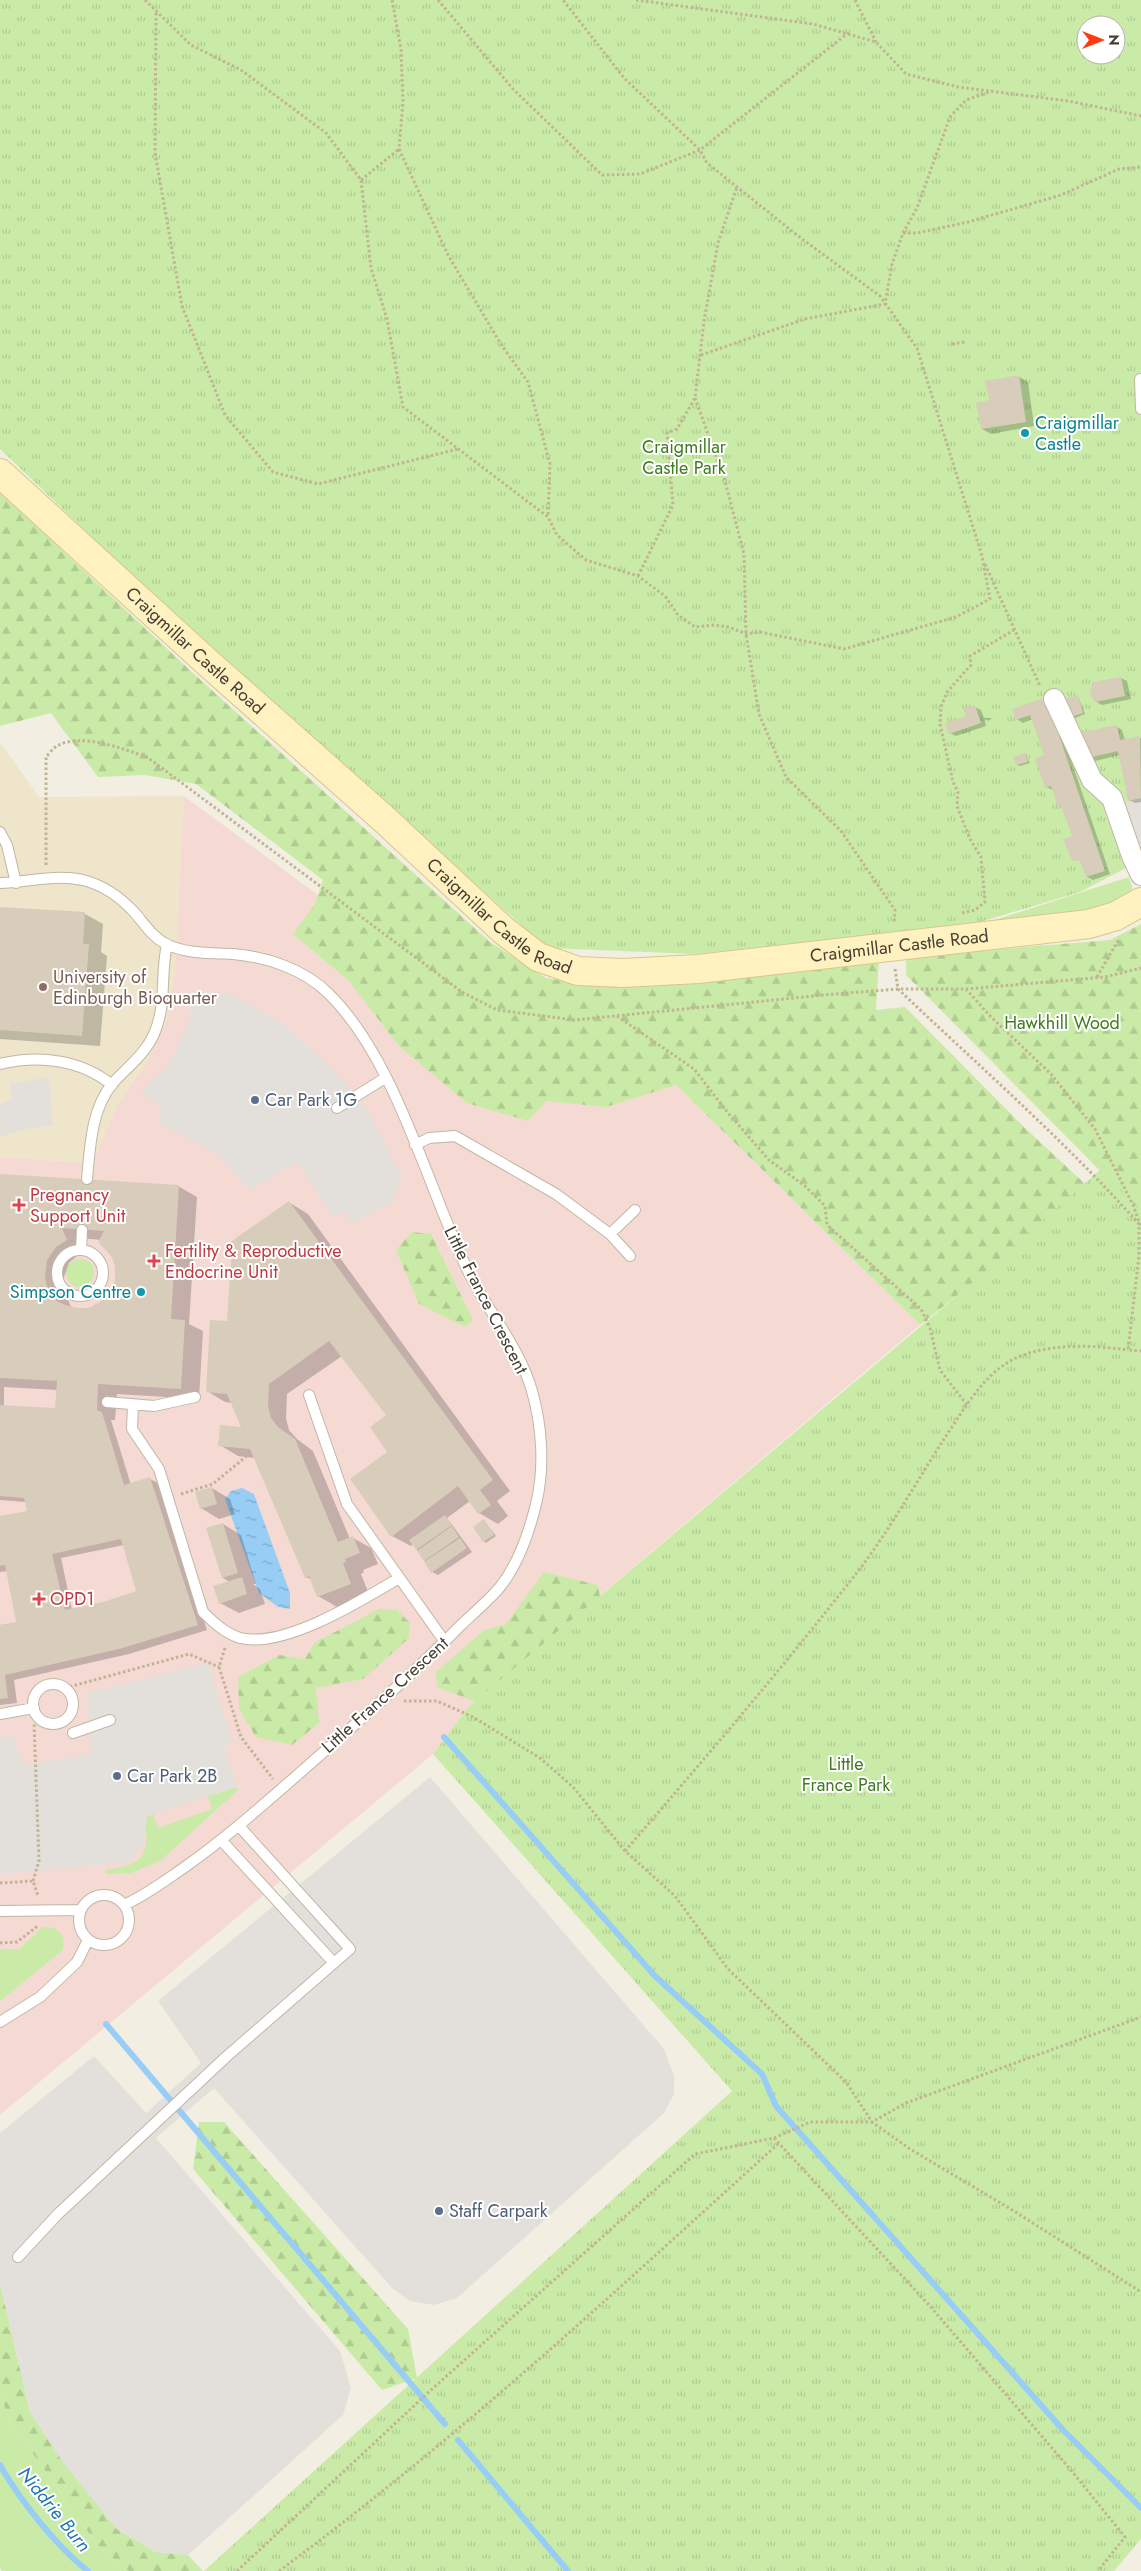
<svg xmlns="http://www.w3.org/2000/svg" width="1141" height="2571" font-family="Jost,sans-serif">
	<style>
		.education { fill: #eee5cb }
		.medical { fill: #f5dad4 }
		.green { fill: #caeba7 }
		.forest { fill: url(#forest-firs) }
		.park { fill: url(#park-tufts); fill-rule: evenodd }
		.parking { fill: #e3e0dc }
		.water { fill: url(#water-ripples) }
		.shadow { fill: #0003; fill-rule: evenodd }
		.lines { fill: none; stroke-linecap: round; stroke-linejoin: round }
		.stream { stroke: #98cdf6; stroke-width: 6 }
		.building { fill: #d8cdba; fill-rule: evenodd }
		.lane-casing { stroke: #bfb7a4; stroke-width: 12 }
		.street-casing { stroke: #bfb7a4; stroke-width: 22 }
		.secondary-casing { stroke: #d7c68e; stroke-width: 30 }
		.path { stroke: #c2b394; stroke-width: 3; stroke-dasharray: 2.5 2.5; stroke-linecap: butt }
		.lane { stroke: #fff; stroke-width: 10 }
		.street { stroke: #fff; stroke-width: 20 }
		.secondary { stroke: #fff2c0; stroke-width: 28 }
		.culture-dot { fill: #0f9aa8; stroke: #fff; stroke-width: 2 }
		.education-dot { fill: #8d6e63; stroke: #fff; stroke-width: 2 }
		.service-dot { fill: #5c6f8a; stroke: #fff; stroke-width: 2 }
		.health-dot { fill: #e0444e; stroke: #fff; stroke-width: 2 }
		.labels { text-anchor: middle; stroke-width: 4; stroke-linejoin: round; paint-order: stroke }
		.culture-label { font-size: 18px; fill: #0d838f; stroke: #fff; text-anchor: start }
		.park-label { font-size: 18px; fill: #407b21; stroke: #fff }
		.street-label { font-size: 18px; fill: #453e32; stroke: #fff }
		.education-label { font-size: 18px; fill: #785e54; stroke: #fff; text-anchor: start }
		.service-label { font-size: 18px; fill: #4e5e75; stroke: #fff; text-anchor: start }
		.health-label { font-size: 18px; fill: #be3a42; stroke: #fff; text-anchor: start }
		.water-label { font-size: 19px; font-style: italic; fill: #2375b9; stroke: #fff }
	</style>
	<defs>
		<pattern id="forest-firs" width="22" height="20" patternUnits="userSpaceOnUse" patternTransform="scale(1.25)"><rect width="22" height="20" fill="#caeba7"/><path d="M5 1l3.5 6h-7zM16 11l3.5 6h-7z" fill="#afcb90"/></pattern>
		<pattern id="park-tufts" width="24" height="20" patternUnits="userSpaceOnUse" patternTransform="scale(1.25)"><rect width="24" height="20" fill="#caeba7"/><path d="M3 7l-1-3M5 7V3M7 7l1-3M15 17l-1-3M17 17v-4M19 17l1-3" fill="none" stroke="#afcb90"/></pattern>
		<pattern id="water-ripples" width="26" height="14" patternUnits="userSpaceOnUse" patternTransform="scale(1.25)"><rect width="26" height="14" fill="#98cdf6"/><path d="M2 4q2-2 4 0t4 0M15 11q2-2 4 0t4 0" fill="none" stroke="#7ea8c8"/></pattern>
	</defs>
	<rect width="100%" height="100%" fill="#f3eee2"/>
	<!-- education -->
	<path class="education" d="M0,742L39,797L184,796L175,972L167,1020L145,1066L118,1104L94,1163L0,1157Z"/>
	<!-- medical -->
	<path class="medical" d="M184,796L457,998L637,1047L920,1325L469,1706L433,1754L0,2115V1157L93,1163L118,1104L145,1066L167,1020L175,972Z"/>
	<!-- green -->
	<path class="green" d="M1129,877L1134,894L1118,906L973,927Z
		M66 1273a14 14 0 1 1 28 0a14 14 0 1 1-28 0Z
		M237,1787L238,1790L160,1861L131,1873L106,1874V1870C122,1867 144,1865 146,1844C147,1836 145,1826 146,1816L153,1814L158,1828L212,1809L208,1796Z
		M43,1927C58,1926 68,1935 62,1951L0,2001V1949H19Z
		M0,2395L10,2421L98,2546L129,2571H2L0,2568Z"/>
	<!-- forest -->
	<path class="forest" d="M0,492L194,674L490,942L546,978L604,987L879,958L876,1010L905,1007L1024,1127L1096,1194L964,1290L920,1325L676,1085L606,1107L546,1101L528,1121L467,1103L399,1046L349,981L293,934L315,904L323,880L196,784L145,775L98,777L51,713L0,726Z
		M1141,924V1212L906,975V957L1110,940Z
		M412,1232L431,1234L473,1320L465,1327L419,1304L396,1250Z
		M544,1572L598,1585L602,1611L487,1706L437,1687L436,1672L484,1630L506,1624Z
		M379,1609L397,1610L410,1623L409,1638L363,1679L316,1688L319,1723L292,1745L256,1737L239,1709L238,1677L279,1655L305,1659L314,1643Z
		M199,2122H224L408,2329L417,2378L382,2390L193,2169Z
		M0,2283L30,2412L62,2460L117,2529L156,2552L188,2555L203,2571H129L98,2546L10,2421L0,2395Z"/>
	<!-- park -->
	<path class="park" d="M0,0H1141V860L1080,892L970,925L694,954L547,948L146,589L0,449ZM1086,25H1116V55H1086Z
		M1100,1170L1141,1212V2539L1114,2571H204L732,2091L433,1754L469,1706L964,1290Z"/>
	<!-- parking -->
	<path class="parking" d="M1141,798V853L1133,833L1126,802Z
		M194,991L230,994L278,1020L332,1068L369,1112L402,1178L393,1202L352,1223L343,1210L333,1217L297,1162L250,1190L216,1153L159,1123L161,1109L140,1091L167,1067L188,1024Z
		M49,1077L53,1125L26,1129L0,1137V1104L12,1099L10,1084Z
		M208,1663L232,1743L224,1747L237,1787L147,1816L143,1845L130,1862L0,1874V1735H13L24,1765L91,1754L86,1693Z
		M430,1777L664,2049L674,2076V2094L664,2113L457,2298L434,2305L410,2301L393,2289L214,2088L156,2138L340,2351L351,2388L343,2415L188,2555L156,2552L117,2529L62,2461L30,2412L0,2283V2133L94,2056L146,2113L201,2063L158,2001Z"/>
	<!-- water -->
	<path class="water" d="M242,1488L254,1494L290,1593V1609L278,1607L259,1593L225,1499L231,1491Z"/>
	<!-- shadow -->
	<path class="shadow" d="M1018,376L1028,382L1034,426L991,434L982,429L990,401Z
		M1121,678L1127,681L1131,699L1102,705L1095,701Z
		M1078,696L1085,714L1075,718L1072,716Z
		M1051,702L1110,874L1093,880L1087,877L1082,861L1073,860L1074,837L1064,809L1059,806L1053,790L1046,787L1045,756L1033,719L1023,723L1017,719Z
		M975,707L981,710L984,718H992L988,721L984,718L986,726L956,736L950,733Z
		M1116,726L1122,730L1125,740L1141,738V802L1135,803L1129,800L1120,755L1095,761L1089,757Z
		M1025,754L1030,763L1020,766L1017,765Z
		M0,908L85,914L103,924L101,952L107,956L100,1046L0,1039Z
		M0,1175L178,1186L197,1197L189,1324L203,1331L199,1399L117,1394L115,1420H111L131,1485L150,1479L160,1484L207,1630L129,1654L14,1680L17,1703L0,1705V1625L18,1623L8,1571L0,1572V1517L29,1512L26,1502L0,1500ZM80,1238L101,1240L112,1255L117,1273L113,1291L104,1301L91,1308L72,1309L63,1289V1280L69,1263L84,1250ZM4,1387L58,1390L62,1410L4,1407ZM124,1545L138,1592L103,1603L72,1610L61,1558Z
		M290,1203L308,1214L510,1491L497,1501L508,1516L498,1524L479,1513L470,1501L447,1518L472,1552L438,1575L432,1572L413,1544L411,1546L392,1536L388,1416L342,1356L287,1394L286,1418L289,1430L297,1439L313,1451L350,1539L353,1538L371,1548L378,1564L363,1570L364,1572L361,1574L369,1594L337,1607L318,1596L312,1580L306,1577L255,1458L238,1456L220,1445L243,1428L232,1403L225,1402L207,1391L228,1322Z
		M212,1488L230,1499L235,1514L219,1519L201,1508Z
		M484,1521L496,1536L486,1543L484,1541Z
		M223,1524L241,1535L256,1584H253L260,1589L265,1604L239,1613L220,1603L230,1582L223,1578Z"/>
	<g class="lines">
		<!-- stream -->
		<path class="stream" d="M444,1737L655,1976L762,2074L776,2106L1064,2431L1141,2508
			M106,2024L445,2424
			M458,2440L568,2571
			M0,2465C19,2499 57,2547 88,2571"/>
	</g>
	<!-- building -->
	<path class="building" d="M1019,375L1026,422L981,429L976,403L989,400L985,381Z
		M1121,677L1125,696L1095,702L1090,694L1092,682Z
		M1078,695L1083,713L1071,717L1065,699Z
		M1046,697L1105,871L1086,877L1080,861H1072L1063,839L1072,836L1061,806L1058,807L1051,786L1045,788L1035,758L1044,755L1030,715L1016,720L1012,709Z
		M975,705L981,723L949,734L945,723L966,716L963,709Z
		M1117,725L1120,740L1140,736L1141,798L1128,801L1118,751L1088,758L1082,732Z
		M1025,753L1028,762L1016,765L1013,757Z
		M0,907L85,912L83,944H89L82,1036L0,1030Z
		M0,1174L179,1185L171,1319L185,1320L181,1389L98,1384L97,1410L102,1412L124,1485L150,1477L198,1625L119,1649L5,1675L8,1698L0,1699V1625L16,1622L5,1565L0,1566V1516L27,1511L24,1498L0,1496V1405L55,1408L57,1381L0,1378ZM62,1228L104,1231L98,1242L111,1256L115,1264V1282L106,1298L91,1307L82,1309L65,1305L57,1301L47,1286L45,1278L47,1260L56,1247L67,1240ZM121,1539L136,1591L103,1602L65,1610L52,1554Z
		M289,1201L493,1480L480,1490L491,1505L478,1514L458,1486L391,1537L350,1479L387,1452L370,1427L386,1415L329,1341L269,1384L268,1406L271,1418L278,1427L295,1439L338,1542L353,1536L360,1553L345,1559L346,1562L343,1563L351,1584L317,1597L309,1576L305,1578L250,1449L218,1446L220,1425L241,1427L227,1394L206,1392L210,1320L227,1321L232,1247L229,1243Z
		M212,1487L217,1504L200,1509L195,1492Z
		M445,1515L452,1525L416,1550L409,1540Z
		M484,1519L494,1535L483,1542L473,1527Z
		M223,1523L238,1573L222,1578L206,1528Z
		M452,1526L459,1537L424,1561L417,1551Z
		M460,1538L467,1548L431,1573L424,1562Z
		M242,1577L247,1594L219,1604L213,1586Z"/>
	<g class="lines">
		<!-- lane casing -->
		<g class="lane-casing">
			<path id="lane" d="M1140,379L1141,409
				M0,832L7,845L16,883
				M0,883C28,882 54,874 83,880C103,885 120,897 134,912C144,923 152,937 166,944C186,954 211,953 233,954C267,957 304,969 329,994C396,1060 427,1186 468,1271C488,1312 519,1346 532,1391C542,1426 545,1468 536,1504C529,1533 519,1563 500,1587C489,1600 475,1612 462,1624C421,1666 378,1704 334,1743C284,1786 236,1831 182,1869C163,1882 146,1895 124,1905
				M0,1064C39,1055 80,1059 112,1085
				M337,1108L385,1078
				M415,1145L429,1138L455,1136L556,1194L610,1234L630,1256
				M87,1179C90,1148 91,1110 112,1084C127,1067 144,1056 154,1034C167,1005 160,975 167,944
				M610,1234L635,1210
				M81,1250L82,1230
				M57 1273a23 23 0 1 1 46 0a23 23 0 1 1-46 0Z
				M309,1395L347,1504L445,1642
				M107,1402L154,1406L195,1397
				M133,1404L132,1429L159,1469L203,1612C214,1623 225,1633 240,1638C284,1649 362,1600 399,1578
				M33 1704a20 20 0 1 1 40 0a20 20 0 1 1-40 0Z
				M0,1714L34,1708
				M73,1733L110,1720
				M222,1841L334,1963
				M79 1920a25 25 0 1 1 50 0a25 25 0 1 1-50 0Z
				M0,1911L81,1910
				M0,2022L40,1997L77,1962L88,1940
				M18,2257L58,2214L226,2057L350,1949L239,1826"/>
		</g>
		<!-- street casing -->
		<g class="street-casing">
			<path id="street" d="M1054,699L1092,780L1112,798L1132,856L1141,875"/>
		</g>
		<!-- secondary casing -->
		<g class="secondary-casing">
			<g id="secondary">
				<path id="s1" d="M0,473L208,663L385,820L503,930L538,957L578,971L623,973L698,969L1089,924L1116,916L1141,902"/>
			</g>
		</g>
		<!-- path -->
		<path class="path" d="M145,0L191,45L241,70L326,133L361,180L371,268L387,319L403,407L548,517L557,535L586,560L638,576L665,596L678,615L695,627L714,625L729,627L746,634L760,632L844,649L956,617L990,599L982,556L917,348L880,296L802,239L707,163L700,150L624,78L563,0
			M392,0L401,50L403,102L399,149L448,255L502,346L528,382L550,464L548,517
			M438,0L513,89L602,175L640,174L700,150L848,33
			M636,0L813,24L876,42L906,74L958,87L1068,101L1141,116
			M855,0L876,42
			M156,13L155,153L182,306L225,415L273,472L318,484L458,449
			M361,180L399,149
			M903,233H917L968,222L1061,195L1119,169L1141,167
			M952,344L965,342
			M701,355L805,319L885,304L892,264L903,233L917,208L950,117L966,100L992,91
			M695,398L725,481L744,554L746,634L759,714L786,777L841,831L895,910L894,923
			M985,564L1040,686
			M638,576L673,505L667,433L677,429L695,398L704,321L718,243L737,187
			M46,865V757C49,754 53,748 57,746C81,732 123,749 147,757L462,992L497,1010L575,1020L823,995L898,989H966L1105,977L1141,968
			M962,913L975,910L985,902L981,857L970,839L957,806L958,792L953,782L940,724L941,707L947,692L971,665L970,656L1014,630
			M895,969L898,989C979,1066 1064,1140 1139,1224V1256L1128,1350L1141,1351
			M1097,977L1119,939
			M966,989L991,1017L1051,1074L1095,1129L1133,1205L1141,1227
			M617,1016L694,1069L728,1113L769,1160L805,1186L825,1206L827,1225L921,1309L930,1328L940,1370L967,1405
			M181,1494L213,1484L249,1454
			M225,1648L219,1667L241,1737L273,1779
			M65,1688L189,1654L219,1667
			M404,1701H437L473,1717L540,1758L573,1787L625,1851L675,1896L728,1969L846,2082L872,2122L910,2149L1014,2211L1141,2292
			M625,1851C706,1757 786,1664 862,1566C891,1527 916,1483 942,1442C962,1413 982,1374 1016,1358C1049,1343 1093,1345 1128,1350
			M33,1881L39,1861L34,1722
			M0,1883L33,1881L38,1896
			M0,1943L17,1942L39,1925
			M774,2138L929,2305L1070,2469L1125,2537L1098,2571
			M237,2571L431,2390L695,2154L774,2138L810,2122H872L906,2103L1141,2017
			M279,2571C455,2441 617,2290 779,2143"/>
		<!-- lane -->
		<use href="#lane" class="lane"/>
		<!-- street -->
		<use href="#street" class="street"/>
		<!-- secondary -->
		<use href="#secondary" class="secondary"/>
	</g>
	<!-- markers -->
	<g class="culture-dot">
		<circle cx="1025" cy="433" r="5"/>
		<circle cx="141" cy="1292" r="5"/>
	</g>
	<circle class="education-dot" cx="43" cy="987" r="5"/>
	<g class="service-dot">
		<circle cx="255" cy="1100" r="5"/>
		<circle cx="117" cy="1776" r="5"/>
		<circle cx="439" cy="2211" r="5"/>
	</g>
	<g class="health-dot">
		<path d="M16.5 1197.5h5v5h5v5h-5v5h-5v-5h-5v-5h5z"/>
		<path d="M151.5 1253.5h5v5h5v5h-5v5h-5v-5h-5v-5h5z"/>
		<path d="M36.5 1591.5h5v5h5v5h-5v5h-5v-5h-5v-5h5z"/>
	</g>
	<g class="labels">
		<!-- culture labels -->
		<g class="culture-label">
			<text x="1035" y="429">Craigmillar<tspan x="1035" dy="21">Castle</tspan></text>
			<text x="131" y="1298" text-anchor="end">Simpson Centre</text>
		</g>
		<!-- park labels -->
		<g class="park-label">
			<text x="684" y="453">Craigmillar<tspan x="684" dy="21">Castle Park</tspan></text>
			<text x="1062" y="1029">Hawkhill Wood</text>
			<text x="846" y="1770">Little<tspan x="846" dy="21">France Park</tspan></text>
		</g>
		<!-- street labels -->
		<g class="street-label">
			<text dy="6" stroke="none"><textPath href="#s1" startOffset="264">Craigmillar Castle Road</textPath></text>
			<text dy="6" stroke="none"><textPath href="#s1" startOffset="669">Craigmillar Castle Road</textPath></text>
			<text dy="6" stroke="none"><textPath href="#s1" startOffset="1089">Craigmillar Castle Road</textPath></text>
			<text transform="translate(486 1300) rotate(63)" y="6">Little France Crescent</text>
			<text transform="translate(385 1695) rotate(-42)" y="6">Little France Crescent</text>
		</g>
		<!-- education labels -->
		<g class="education-label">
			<text x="53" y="983">University of<tspan x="53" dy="21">Edinburgh Bioquarter</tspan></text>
		</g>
		<!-- service labels -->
		<g class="service-label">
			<text x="265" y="1106">Car Park 1G</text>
			<text x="127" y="1782">Car Park 2B</text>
			<text x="449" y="2217">Staff Carpark</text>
		</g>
		<!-- health labels -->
		<g class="health-label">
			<text x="30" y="1201">Pregnancy<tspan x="30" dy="21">Support Unit</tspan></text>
			<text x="165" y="1257">Fertility &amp; Reproductive<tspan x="165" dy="21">Endocrine Unit</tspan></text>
			<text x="50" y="1605">OPD1</text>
		</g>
		<!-- water labels -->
		<g class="water-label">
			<text transform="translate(55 2509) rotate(51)" y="7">Niddrie Burn</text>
		</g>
	</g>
	<!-- north arrow -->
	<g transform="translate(1101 40) rotate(90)"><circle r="24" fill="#ffffff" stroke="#b5b2ad"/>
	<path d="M0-4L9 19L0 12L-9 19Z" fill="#ff390d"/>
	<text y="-8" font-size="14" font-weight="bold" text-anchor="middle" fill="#453e32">N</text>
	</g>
</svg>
